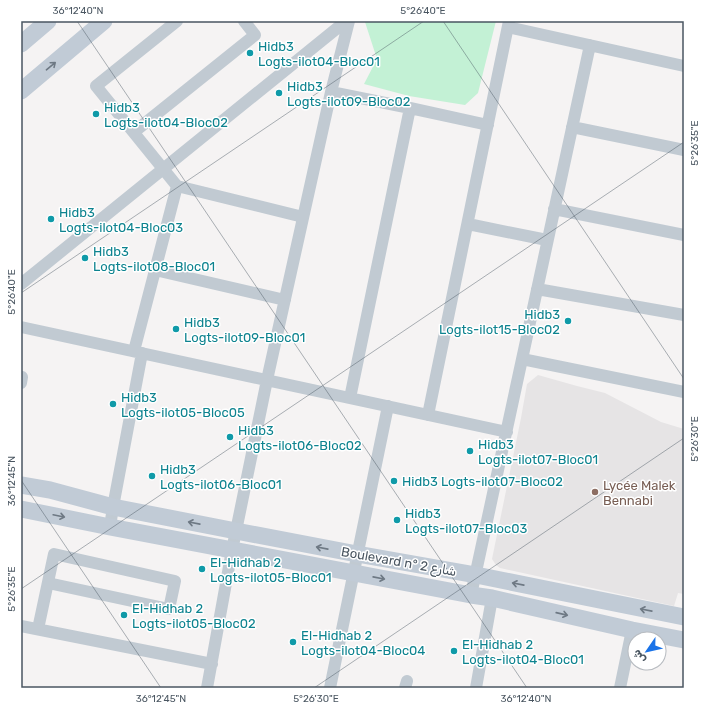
<svg xmlns="http://www.w3.org/2000/svg" width="705" height="709" font-family="Rubik,'Noto Naskh Arabic',sans-serif">
	<style>
		.education { fill: #e6e4e5 }
		.green { fill: #c3f1d5 }
		.lines { fill: none; stroke-linecap: round; stroke-linejoin: round }
		.street { stroke: #c1cad2; stroke-width: 12 }
		.secondary { stroke: #c1cbd6; stroke-width: 17 }
		.oneway { stroke: #6e7984 }
		.ticks { fill: none; stroke: #4a5661; stroke-width: 1; stroke-opacity: 0.45 }
		.culture-dot { fill: #0f9aa8; stroke: #fff; stroke-width: 1.5 }
		.education-dot { fill: #8d6e63; stroke: #fff; stroke-width: 1.5 }
		.labels { text-anchor: middle; stroke-width: 3; stroke-linejoin: round; paint-order: stroke }
		.culture-label { font-size: 13px; fill: #0d838f; stroke: #fff; text-anchor: start }
		.education-label { font-size: 13px; fill: #785e54; stroke: #fff; text-anchor: start }
		.street-label { font-size: 13px; fill: #4a5661; stroke: #fff }
		.neatline { fill: none; stroke: #4a5661; stroke-width: 1.5 }
		.ticks-label { font-size: 10px; text-anchor: middle; fill: #4a5661 }
	</style>
	<rect width="100%" height="100%" fill="#f5f3f3"/>
	<!-- education -->
	<path class="education" d="M538,375L577,386L605,393L661,422L684,429V594L678,593L674,606L500,568L496,565L492,559L521,418L527,384Z"/>
	<!-- green -->
	<path class="green" d="M366,21H496L478,93L465,105L409,96L364,84L377,59L365,22Z"/>
	<g class="lines">
		<!-- street -->
		<path class="street" d="M177,21L96,86L177,186L303,217
			M508,27L684,66
			M331,92L410,108L488,125
			M572,127L684,150
			M134,132L255,35L244,21
			M554,209L684,235
			M468,224L547,240
			M155,270L285,300
			M21,284L346,21
			M537,289L684,315
			M21,327L507,432
			M134,351L177,186
			M522,359L684,392
			M21,383L22,377
			M350,398L410,108
			M428,415L509,21
			M110,527L113,507L142,353
			M471,595L590,45
			M21,626L212,664
			M38,629L54,554L175,581L169,609L48,583
			M207,688L232,550L236,531L267,380L331,92L349,21
			M330,688L388,406
			M405,688L407,681
			M476,688L492,598
			M620,688L632,630"/>
		<!-- secondary -->
		<path class="secondary" d="M21,44L48,21
			M21,91L104,21
			M21,485L50,490L113,507L236,531L357,554L476,575L684,617
			M21,509L110,527L471,595L492,598L632,630L684,640"/>
	</g>
	<!-- one-way arrows -->
	<defs><path id="oneway-shaft" d="M-6 0H5M1.5-3L5.5 0L1.5 3" fill="none" stroke-width="1.6" stroke-linecap="round" stroke-linejoin="round"/></defs>
	<g class="oneway">
		<use href="#oneway-shaft" transform="translate(51 66) rotate(-40)"/>
		<use href="#oneway-shaft" transform="translate(59 516) rotate(12)"/>
		<use href="#oneway-shaft" transform="translate(194 523) rotate(-169)"/>
		<use href="#oneway-shaft" transform="translate(322 548) rotate(-169)"/>
		<use href="#oneway-shaft" transform="translate(379 578) rotate(11)"/>
		<use href="#oneway-shaft" transform="translate(518 584) rotate(-169)"/>
		<use href="#oneway-shaft" transform="translate(646 610) rotate(-169)"/>
		<use href="#oneway-shaft" transform="translate(562 614) rotate(13)"/>
	</g>
	<!-- ticks -->
	<path class="ticks" d="M77,21L527,688M443,21L684,379M21,293L424,21M21,480L161,688M21,589L684,142M314,688L684,438"/>
	<!-- markers -->
	<g class="culture-dot">
		<circle cx="250" cy="53" r="4"/>
		<circle cx="279" cy="93" r="4"/>
		<circle cx="96" cy="114" r="4"/>
		<circle cx="51" cy="219" r="4"/>
		<circle cx="85" cy="258" r="4"/>
		<circle cx="568" cy="321" r="4"/>
		<circle cx="176" cy="329" r="4"/>
		<circle cx="113" cy="404" r="4"/>
		<circle cx="230" cy="437" r="4"/>
		<circle cx="470" cy="451" r="4"/>
		<circle cx="152" cy="476" r="4"/>
		<circle cx="394" cy="481" r="4"/>
		<circle cx="397" cy="520" r="4"/>
		<circle cx="202" cy="569" r="4"/>
		<circle cx="124" cy="615" r="4"/>
		<circle cx="293" cy="642" r="4"/>
		<circle cx="454" cy="651" r="4"/>
	</g>
	<circle class="education-dot" cx="595" cy="492" r="4"/>
	<g class="labels">
		<!-- culture labels -->
		<g class="culture-label">
			<text x="258" y="51">Hidb3<tspan x="258" dy="15">Logts-ilot04-Bloc01</tspan></text>
			<text x="287" y="91">Hidb3<tspan x="287" dy="15">Logts-ilot09-Bloc02</tspan></text>
			<text x="104" y="112">Hidb3<tspan x="104" dy="15">Logts-ilot04-Bloc02</tspan></text>
			<text x="59" y="217">Hidb3<tspan x="59" dy="15">Logts-ilot04-Bloc03</tspan></text>
			<text x="93" y="256">Hidb3<tspan x="93" dy="15">Logts-ilot08-Bloc01</tspan></text>
			<text x="560" y="319" text-anchor="end">Hidb3<tspan x="560" dy="15">Logts-ilot15-Bloc02</tspan></text>
			<text x="184" y="327">Hidb3<tspan x="184" dy="15">Logts-ilot09-Bloc01</tspan></text>
			<text x="121" y="402">Hidb3<tspan x="121" dy="15">Logts-ilot05-Bloc05</tspan></text>
			<text x="238" y="435">Hidb3<tspan x="238" dy="15">Logts-ilot06-Bloc02</tspan></text>
			<text x="478" y="449">Hidb3<tspan x="478" dy="15">Logts-ilot07-Bloc01</tspan></text>
			<text x="160" y="474">Hidb3<tspan x="160" dy="15">Logts-ilot06-Bloc01</tspan></text>
			<text x="402" y="486">Hidb3 Logts-ilot07-Bloc02</text>
			<text x="405" y="518">Hidb3<tspan x="405" dy="15">Logts-ilot07-Bloc03</tspan></text>
			<text x="210" y="567">El-Hidhab 2<tspan x="210" dy="15">Logts-ilot05-Bloc01</tspan></text>
			<text x="132" y="613">El-Hidhab 2<tspan x="132" dy="15">Logts-ilot05-Bloc02</tspan></text>
			<text x="301" y="640">El-Hidhab 2<tspan x="301" dy="15">Logts-ilot04-Bloc04</tspan></text>
			<text x="462" y="649">El-Hidhab 2<tspan x="462" dy="15">Logts-ilot04-Bloc01</tspan></text>
		</g>
		<!-- education labels -->
		<g class="education-label">
			<text x="603" y="490">Lycée Malek<tspan x="603" dy="15">Bennabi</tspan></text>
		</g>
		<!-- street labels -->
		<g class="street-label">
			<text transform="translate(399 561) rotate(10)" y="5">Boulevard n° شارع 2</text>
		</g>
	</g>
	<!-- border -->
	<rect width="705" height="709" fill="none" stroke="#ffffff" stroke-width="44"/>
	<!-- north arrow -->
	<g transform="translate(647 651) rotate(236)"><circle r="19" fill="#ffffff" stroke="#b7bbc0"/>
	<path d="M0-3L7 15L0 10L-7 15Z" fill="#1a73e8"/>
	<text y="-6" font-size="11" font-weight="bold" text-anchor="middle" fill="#4a5661">ش</text>
	</g>
	<rect x="22" y="22" width="661" height="665" class="neatline"/>
	<g class="ticks-label">
		<text x="78" y="14">36°12'40"N</text>
		<text x="423" y="14">5°26'40"E</text>
		<text transform="translate(694 143) rotate(-90)" y="4">5°26'35"E</text>
		<text transform="translate(11 292) rotate(-90)" y="4">5°26'40"E</text>
		<text transform="translate(694 439) rotate(-90)" y="4">5°26'30"E</text>
		<text transform="translate(11 481) rotate(-90)" y="4">36°12'45"N</text>
		<text transform="translate(11 589) rotate(-90)" y="4">5°26'35"E</text>
		<text x="161" y="702">36°12'45"N</text>
		<text x="316" y="702">5°26'30"E</text>
		<text x="526" y="702">36°12'40"N</text>
	</g>
</svg>
